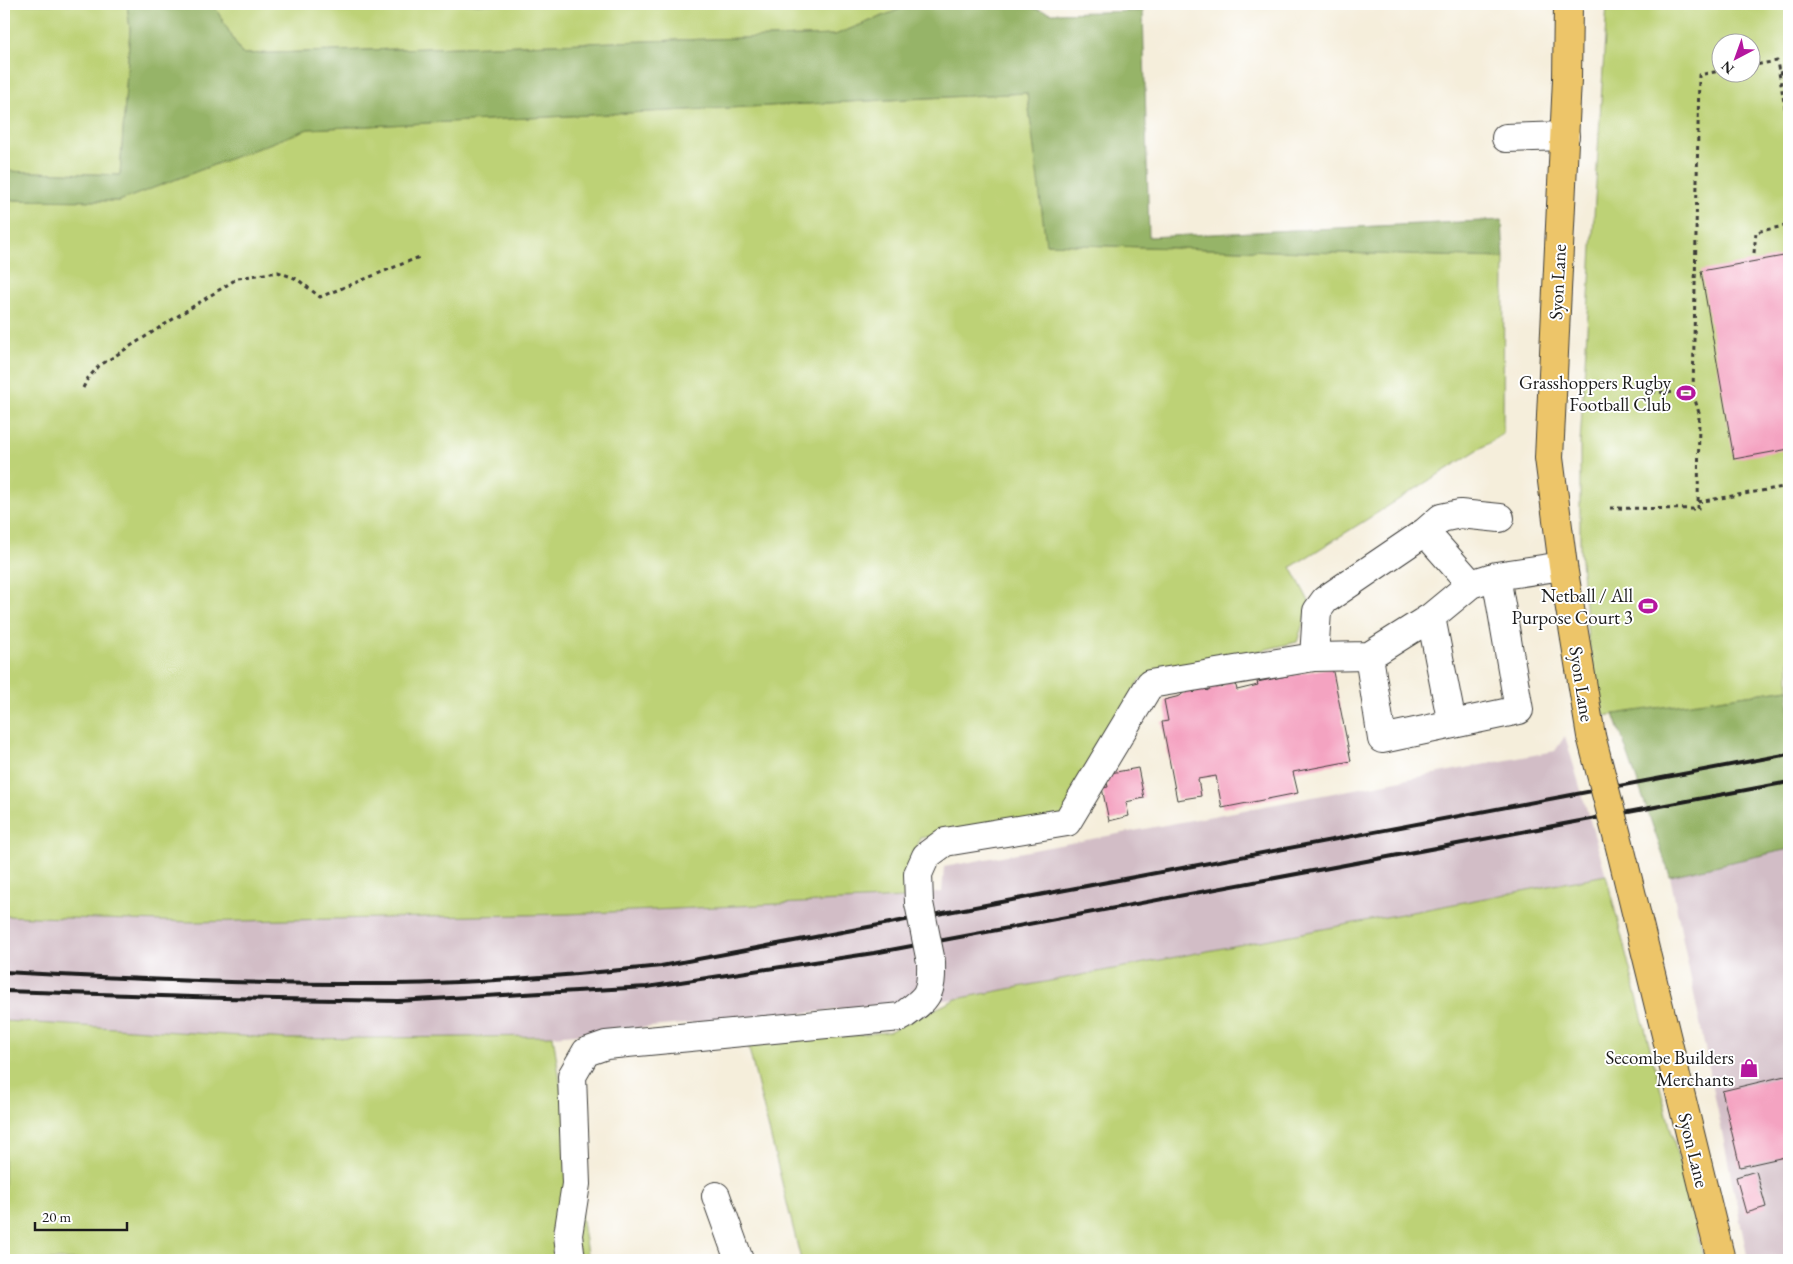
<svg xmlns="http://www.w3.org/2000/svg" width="1793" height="1264" font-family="'EB Garamond',serif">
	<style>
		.industrial { fill: #d2bdc6 }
		.green { fill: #bdd276; stroke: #6c7749; fill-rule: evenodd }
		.forest { fill: #96b467; stroke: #596842 }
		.building { fill: #f4a3c1 }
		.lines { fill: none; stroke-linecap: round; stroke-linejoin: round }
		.minor-casing { stroke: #3d3c39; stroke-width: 30 }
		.major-casing { stroke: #3d3c39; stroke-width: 30 }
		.path { stroke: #3d3c39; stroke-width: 3; stroke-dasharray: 4 4; stroke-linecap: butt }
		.minor { stroke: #fff; stroke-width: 28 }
		.major { stroke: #edc569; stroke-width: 28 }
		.rail { stroke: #1c1c1c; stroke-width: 4 }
		.minor-bridge-casing { stroke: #3d3c39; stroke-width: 30; stroke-linecap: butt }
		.major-bridge-casing { stroke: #3d3c39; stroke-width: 30; stroke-linecap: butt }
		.minor-bridge { stroke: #fff; stroke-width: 28 }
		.major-bridge { stroke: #edc569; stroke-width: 28 }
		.labels { text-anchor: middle; stroke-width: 4; stroke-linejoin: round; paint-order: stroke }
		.street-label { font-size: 19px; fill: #1c1c1c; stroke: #fff }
		.poi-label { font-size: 19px; fill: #1c1c1c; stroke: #fff; text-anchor: end }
	</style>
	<rect width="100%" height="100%" fill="#fff"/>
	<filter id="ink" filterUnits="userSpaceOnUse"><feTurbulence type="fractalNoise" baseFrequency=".02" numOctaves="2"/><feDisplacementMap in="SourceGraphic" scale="10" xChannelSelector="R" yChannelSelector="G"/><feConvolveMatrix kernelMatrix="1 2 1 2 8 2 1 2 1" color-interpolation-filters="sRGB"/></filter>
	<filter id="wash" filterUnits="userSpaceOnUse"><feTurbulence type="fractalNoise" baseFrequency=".0096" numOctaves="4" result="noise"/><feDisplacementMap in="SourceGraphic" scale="20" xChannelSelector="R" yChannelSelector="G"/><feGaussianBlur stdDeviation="1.12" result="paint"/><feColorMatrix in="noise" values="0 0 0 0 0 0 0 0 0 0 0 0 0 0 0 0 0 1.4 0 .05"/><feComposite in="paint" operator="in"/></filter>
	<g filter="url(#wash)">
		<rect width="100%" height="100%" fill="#f5eedb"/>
		<!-- industrial -->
		<path class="industrial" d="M1565,736L1606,875L956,999L553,1036L288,1039L4,1021V916L193,922L569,914L904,898L942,892L944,867L1555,751Z
			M1789,849V1260H1748L1670,876Z"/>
		<!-- green -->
		<path class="green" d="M4,4H127L130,29L120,175L4,171Z
			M213,4H913L835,35L242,54Z
			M1607,4H1789V689L1604,716L1588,639L1580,550V444ZM1720,42H1750V72H1720Z
			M1027,93L1047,244L1504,258L1503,434L1291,567L1310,603L1297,642L1140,679L1065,816L920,838L904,898L569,914L193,922L4,916V200L119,201L308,129Z
			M1606,875L1704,1260H801L748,1045L888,1032L956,999Z
			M4,1021L288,1039L553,1036L588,1260H4Z"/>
		<!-- forest -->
		<path class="forest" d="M127,4H213L242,54L835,35L913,4H1018L1052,13L1143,11L1149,237L1502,220L1504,258L1046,244L1027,93L308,129L119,201L4,200V171L120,175L130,29Z
			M1789,689V849L1670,876L1614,714Z"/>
		<g id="blocks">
			<!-- building -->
			<path class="building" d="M1789,255V449L1734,459L1701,271Z
				M1332,667L1351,761L1293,772L1298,793L1222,808L1216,776L1198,779L1201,796L1177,800L1162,722L1168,721L1164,700L1180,696L1189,688L1194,693L1202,685L1207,691L1216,684L1221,688L1229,680L1236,686L1237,690L1258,685L1257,682Z
				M1138,768L1144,798L1126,802L1129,816L1109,821L1102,788L1108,787L1105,774Z
				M1789,1075V1156L1740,1167L1722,1091Z
				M1756,1171L1766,1207L1746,1213L1736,1177Z"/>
		</g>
	</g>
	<g filter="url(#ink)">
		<use href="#blocks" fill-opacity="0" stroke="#3d3c39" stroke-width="1"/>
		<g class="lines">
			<!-- minor casing -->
			<g class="minor-casing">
				<path id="minor" d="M1506,138L1565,136
					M1425,532L1441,518L1460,514L1500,518
					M1496,576L1519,710L1382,739L1369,656L1431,617L1471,584L1496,576L1563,566
					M1431,617L1452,724
					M1369,656L1314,657L1317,611L1325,600L1425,532L1471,584
					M919,903L918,874L926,856L945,842L1067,822L1150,684L1314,657
					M716,1196L739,1260
					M571,1260L568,1235L576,1184L572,1076L586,1052L606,1045L901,1017C927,998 932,996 931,962"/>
			</g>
			<!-- major casing -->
			<g class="major-casing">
				<path id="major" d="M1568,4L1567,79L1549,458L1563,566L1591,736
					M1621,851L1721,1260"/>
			</g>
			<!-- path -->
			<path class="path" d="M1750,66L1777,61L1789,131
				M1779,73L1789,71
				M1754,253L1756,232L1789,225
				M83,388L88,378L99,366L238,278L278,272L297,279L320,297L422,256
				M1652,392L1693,393
				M1698,502L1789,486
				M1610,508L1698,509L1699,413L1693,393L1699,75L1720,71"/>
			<!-- minor -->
			<use href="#minor" class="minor"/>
			<!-- major -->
			<use href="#major" class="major"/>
			<!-- rail -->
			<path class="rail" d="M4,972C133,979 263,985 393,984C483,983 572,975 661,966L1789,754
				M4,991L224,998L398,1001L647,987L874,953L1789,782"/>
			<!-- minor-bridge casing -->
			<g class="minor-bridge-casing">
				<path id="minor-bridge" d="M919,903L931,962"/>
			</g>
			<!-- major-bridge casing -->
			<g class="major-bridge-casing">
				<path id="major-bridge" d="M1591,736L1621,851"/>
			</g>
			<!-- minor-bridge -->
			<use href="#minor-bridge" class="minor-bridge"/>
			<!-- major-bridge -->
			<use href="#major-bridge" class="major-bridge"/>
		</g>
	</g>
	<!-- icons -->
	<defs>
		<g id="stadium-bare" transform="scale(1.5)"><path d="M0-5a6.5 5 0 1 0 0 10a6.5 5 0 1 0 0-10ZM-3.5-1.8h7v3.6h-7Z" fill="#b5179e" stroke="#fff" stroke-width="2.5" paint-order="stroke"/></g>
		<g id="shop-bare" transform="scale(1.5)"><path d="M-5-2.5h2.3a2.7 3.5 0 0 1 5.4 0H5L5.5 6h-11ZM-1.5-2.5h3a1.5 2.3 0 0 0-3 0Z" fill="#b5179e" stroke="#fff" stroke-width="2.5" paint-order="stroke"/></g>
	</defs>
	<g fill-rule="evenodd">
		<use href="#stadium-bare" x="1686" y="393"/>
		<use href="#stadium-bare" x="1648" y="606"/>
		<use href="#shop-bare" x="1749" y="1068"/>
	</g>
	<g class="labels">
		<!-- street labels -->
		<g class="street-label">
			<text transform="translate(1557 282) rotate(-87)" y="7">Syon Lane</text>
			<text transform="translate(1582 684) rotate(81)" y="7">Syon Lane</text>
			<text transform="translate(1694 1150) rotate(76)" y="7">Syon Lane</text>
		</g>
		<!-- poi labels -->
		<g class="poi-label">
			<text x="1671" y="389">Grasshoppers Rugby<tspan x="1671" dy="22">Football Club</tspan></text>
			<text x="1633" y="602">Netball / All<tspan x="1633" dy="22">Purpose Court 3</tspan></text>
			<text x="1734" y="1064">Secombe Builders<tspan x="1734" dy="22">Merchants</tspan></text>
		</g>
	</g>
	<!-- margin -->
	<rect width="1793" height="1264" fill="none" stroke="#fff" stroke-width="20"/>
	<!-- north arrow -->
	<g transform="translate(1736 58) rotate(221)"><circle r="24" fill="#ffffff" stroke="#a4a4a4"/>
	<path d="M0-4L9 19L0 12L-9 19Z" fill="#b5179e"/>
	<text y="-8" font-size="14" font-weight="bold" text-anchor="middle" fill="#1c1c1c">N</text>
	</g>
	<!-- scale -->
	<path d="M35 1222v8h92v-8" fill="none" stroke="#1c1c1c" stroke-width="2.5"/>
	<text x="42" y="1222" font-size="15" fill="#1c1c1c" stroke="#ffffff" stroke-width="4" paint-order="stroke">20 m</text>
</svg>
